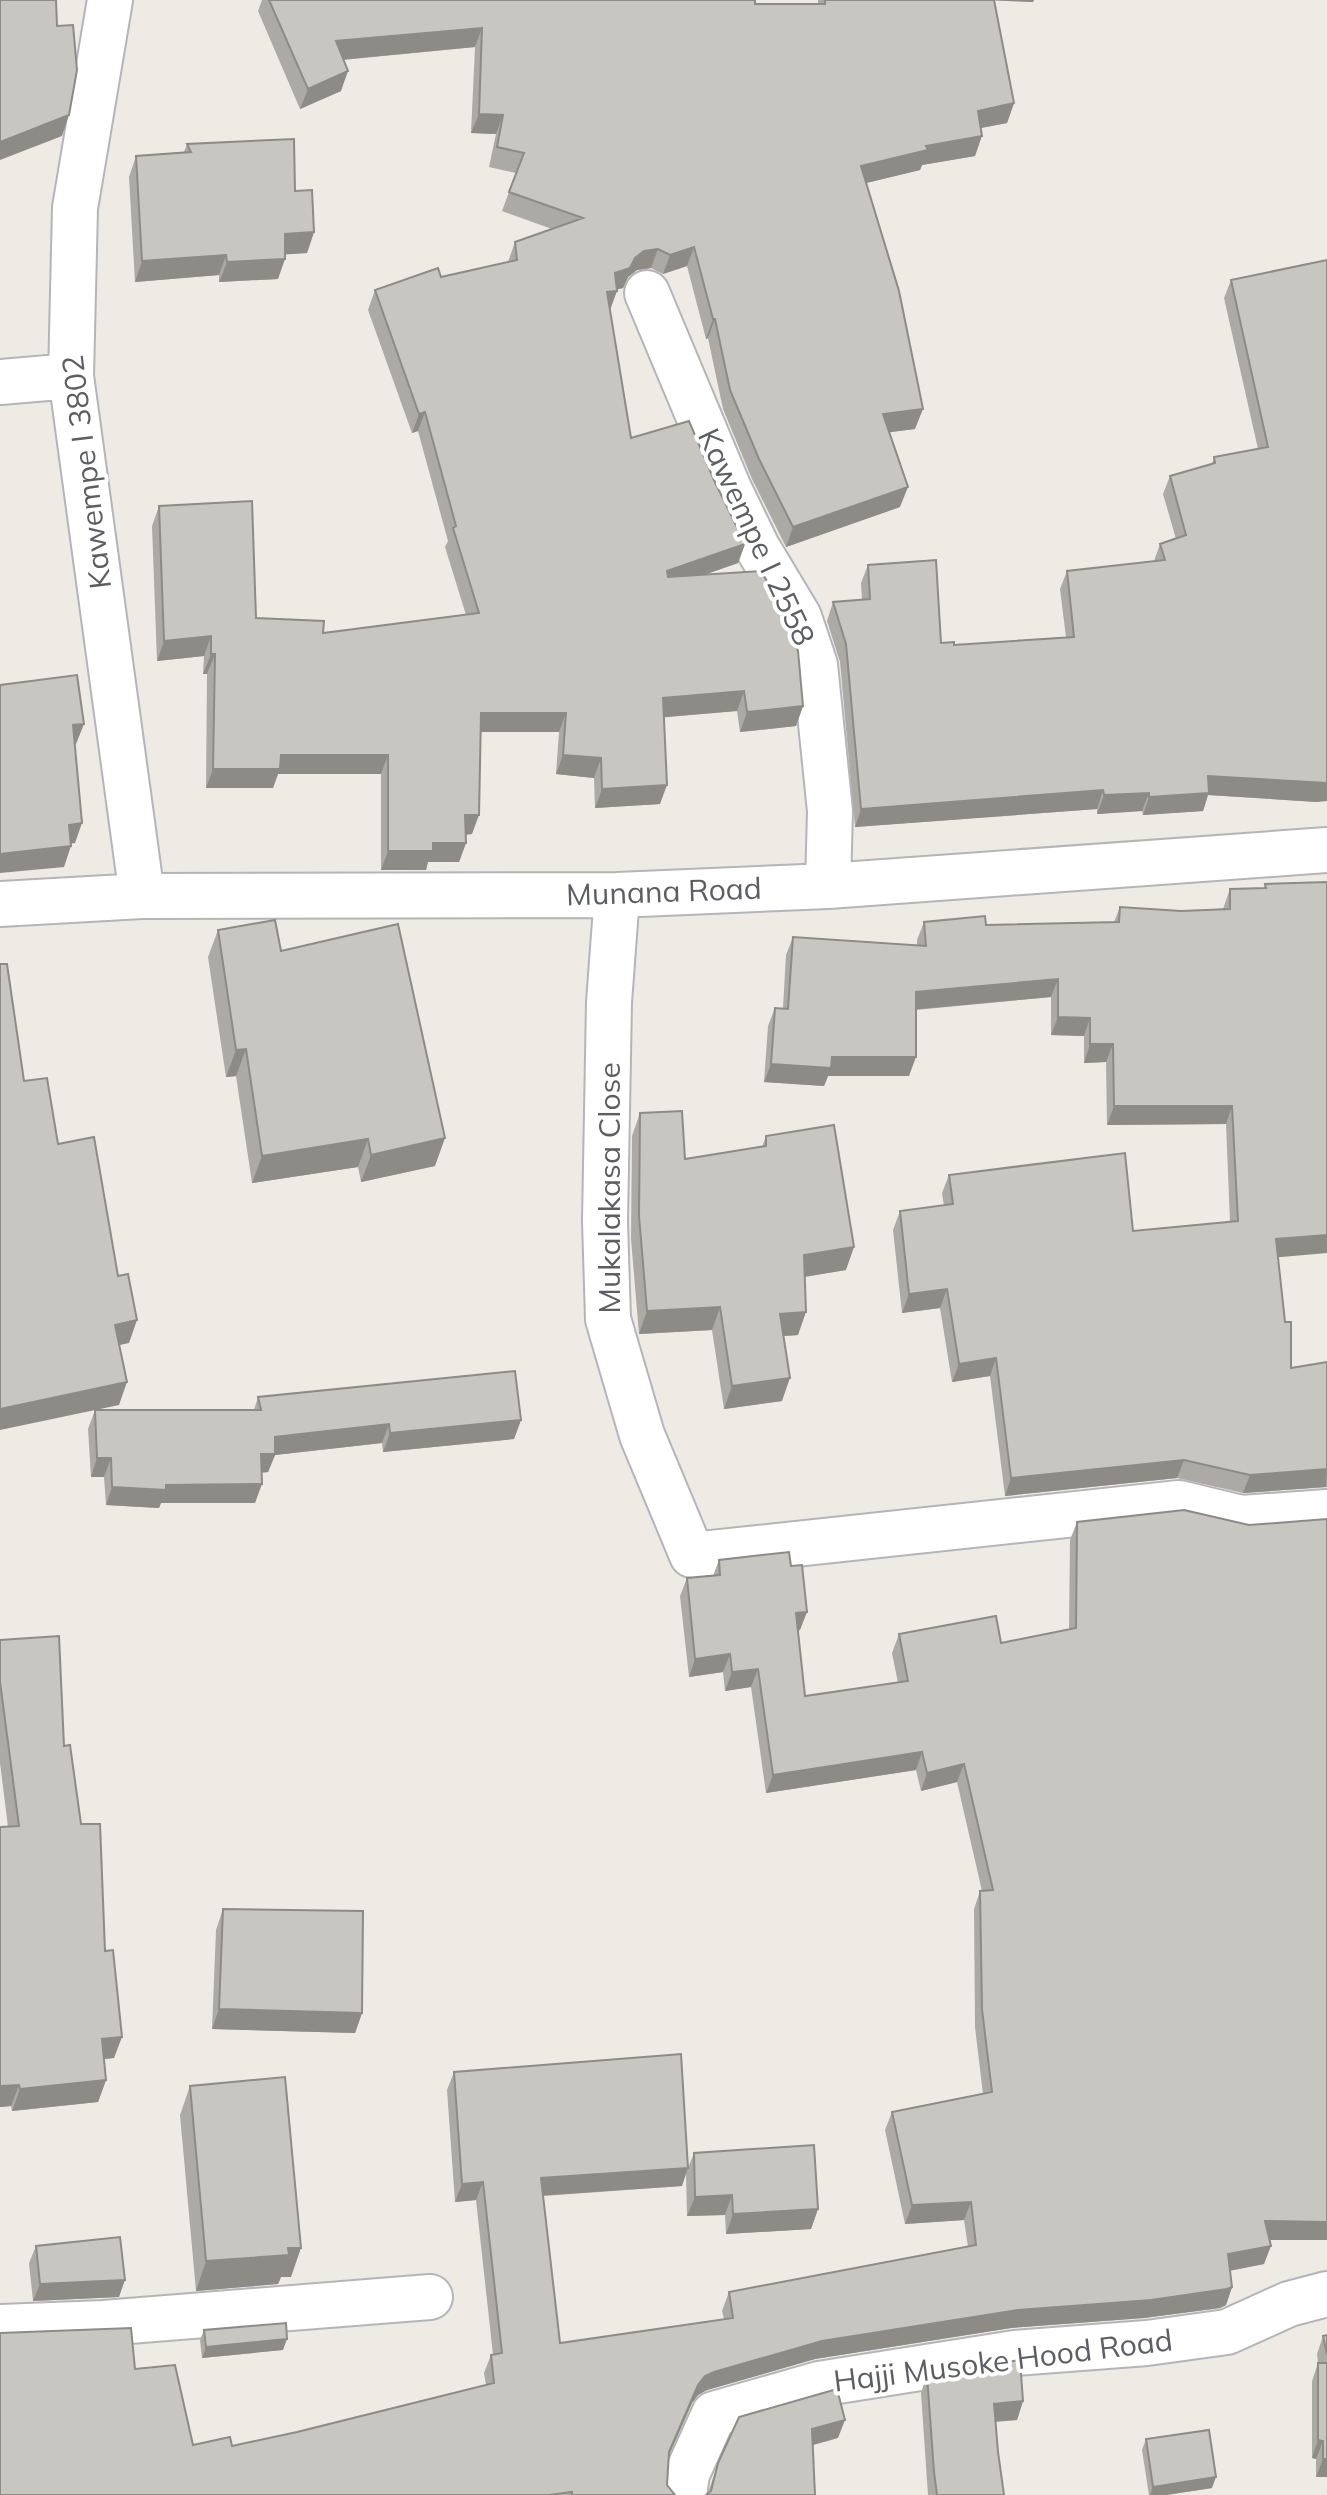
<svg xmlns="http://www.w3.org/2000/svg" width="1327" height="2495" font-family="Mulish,sans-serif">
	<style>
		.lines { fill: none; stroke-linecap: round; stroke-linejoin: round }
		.street-casing { stroke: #b4b5b9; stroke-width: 48 }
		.street { stroke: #fff; stroke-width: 44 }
		.wall { fill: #acaaa5 }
		.shaded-wall { fill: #8c8b86 }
		.building { fill: #c8c6c0; stroke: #8c8b86; stroke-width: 2 }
		.labels { text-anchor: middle; stroke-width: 8; stroke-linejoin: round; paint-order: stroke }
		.street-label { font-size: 30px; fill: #5c5e63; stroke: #fff }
	</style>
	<rect width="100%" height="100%" fill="#edebe4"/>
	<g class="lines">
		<!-- street casing -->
		<g class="street-casing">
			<path id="street" d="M110,0L75,208L71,376L142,896
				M647,293L729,489L757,547L799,617L815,665L830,811L828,886
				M0,382L71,376
				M617,895L609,1002L605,1221L608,1319L642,1435L692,1555L1179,1503L1241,1518L1327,1512
				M0,904L142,896L617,895L828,886L1327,850
				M0,2327L104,2323L430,2297
				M684,2495L687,2474L714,2414L819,2384L1015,2353L1147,2343L1227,2332L1289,2304L1327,2294"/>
		</g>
		<!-- street -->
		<use href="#street" class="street"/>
	</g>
	<!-- wall -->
	<path class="wall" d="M262,0H755V4H818V0H1034L1033,2L994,0L1014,103L1007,123L981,128L975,156L922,165L920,170L866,183L915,429L889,432L900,507L786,547L752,479L723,409L708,338L706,339L687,266L663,274L651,268L637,270L628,277L623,288L617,289L610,310L631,438L714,480L745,544L738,563L704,575L803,706L796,726L740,732L737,711L664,717L660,804L595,808L594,778L556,774L559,732H480L472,834L466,835V843L459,862H428L426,870H381V774H278L273,788H206L207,674H203L204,656L157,661L152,526L159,506L256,618L323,633L466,615L445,547L448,541L418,431L412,433L368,310L375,290L441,277L508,262L515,242L552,229L502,211L516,173L489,167L496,134L471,133L475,47L343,60L341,91L300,109L258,11Z
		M187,144L295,191L314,232L307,253L285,254L278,279L219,282V275L135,282L129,177L136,156L184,152Z
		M1327,260L1317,802L1208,795L1203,811L1143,815L1142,811L1097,814V809L855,827L840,662L827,621L833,602L862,600L861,583L868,565L941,643L954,645L1066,637L1060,589L1067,571L1154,561L1160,544L1176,539L1163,494L1170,476L1212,464L1214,457L1258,449L1224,298L1231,280Z
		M1265,884L1278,1257L1291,1368L1327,1362V1487L1243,1493L1177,1478L1005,1496L990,1376L952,1382L940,1308L902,1313L893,1230L900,1211L944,1206L942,1193L949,1175L1133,1231L1230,1222L1226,1124L1107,1125L1106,1062L1084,1063V1036L1051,1035V997L916,1010L909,1076H828L824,1086L764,1082L768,1026L775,1008H783L786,955L793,937L917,945V940L924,922L986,925L1114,922L1120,907L1181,911L1223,909L1230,889L1264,888Z
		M218,930L281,951L435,1166L361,1182L358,1167L252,1183L236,1076L226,1077L208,957Z
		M640,1113L685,1159L762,1147L766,1136L846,1270L805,1277L798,1335L784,1336L782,1401L724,1409L712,1330L639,1334L631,1239L632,1136Z
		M258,1397L521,1420L514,1439L383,1452L382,1443L275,1455L268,1472L261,1473L255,1503H161L159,1508L106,1505L104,1477H91L88,1429L95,1410H254Z
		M1327,1519V2240H1269L1264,2264L1230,2271L1232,2287L1226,2305L1220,2308L1144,2318L1011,2328L815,2359L707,2390L698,2395L692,2403L669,2456L667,2485L675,2495H0L135,2369L193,2445L232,2446L297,2432L486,2385L484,2373L491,2355H493L476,2200L455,2202L447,2090L454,2072L682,2186L543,2196L560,2343L724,2319L722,2311L729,2292L968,2247L964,2220L905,2224L885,2130L892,2112L983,2094L975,2027L974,1909L980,1891H982L957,1782L921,1791L916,1770L766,1793L751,1687L725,1691L723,1672L689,1677L680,1596L687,1578L713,1576L719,1560L800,1630L798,1631L805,1696L898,1683L892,1653L899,1634L1001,1643L1069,1629L1070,1540L1077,1522L1249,1525Z
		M0,1640L64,1746L105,1951L114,2058L104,2059L106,2080L98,2102L12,2111L11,2106L0,2107V1827H8L0,1763Z
		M223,1909L362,2013L355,2033L212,2029L216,1930Z
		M190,2086L291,2277H281L278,2284L196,2291L180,2115Z
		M694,2153L818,2209L811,2229L726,2234L725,2215L687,2216L686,2173Z
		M36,2246L119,2297L33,2301L29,2263Z
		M204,2330L283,2350L202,2358L200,2340Z
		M1327,2335V2477H1316V2459L1312,2458V2381L1318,2363L1317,2354L1323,2336Z
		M927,2375L1023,2401L1017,2420L996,2422L998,2452L1004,2495H928L921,2393Z
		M838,2438L813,2445L708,2493L718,2463Z
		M1146,2439L1212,2488L1166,2495H1149L1142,2450Z"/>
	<!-- shaded-wall -->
	<path class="shaded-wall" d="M985,0H1034L1033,2Z
		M482,28L475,47L328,61L336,41Z
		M348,71L341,91L300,109L308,89Z
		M1014,103L1007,123L970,130L978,111Z
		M479,114L503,115L496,134L471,133Z
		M69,115L62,136L0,160V142Z
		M982,136L975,156L922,165L920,170L854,186L861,166L926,146Z
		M314,232L307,253L277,255L285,234Z
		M694,247L687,266L663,274L670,255Z
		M658,249L651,268L637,270L628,277L623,288L612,291H617L610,310L607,292L615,273L644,251Z
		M226,255L219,275L135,282L142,261Z
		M285,259L278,279L219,282L227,262Z
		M713,319H715L708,338L706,339Z
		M923,409L915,429L876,434L883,414Z
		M425,412L418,431L412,433L419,414Z
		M908,487L900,507L786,547L793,527Z
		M745,544L738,563L660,590L667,571Z
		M211,636L204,656L157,661L164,641Z
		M211,654H215L207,674H203Z
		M744,691L737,711L656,718L663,698Z
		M803,706L796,726L740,732L747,712Z
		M481,713H566L559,732H474Z
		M84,724L76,744L65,746L73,725Z
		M281,755H388L381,774H278L273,788H206L213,769Z
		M563,755L601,758L594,778L556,774Z
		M1208,776L1327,783V801L1317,802L1208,795L1203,811L1143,815L1149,797Z
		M667,785L660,804L595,808L602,789Z
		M1103,790L1097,809L855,827L861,809Z
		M1149,793L1142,811L1097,814L1104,795Z
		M465,815H479L472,834L458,835Z
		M82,823L75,843L62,845L69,825Z
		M433,843H466L459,862H428L426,870H381L388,851Z
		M71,846L64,867L0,873V854Z
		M1058,979L1051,997L909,1010L916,992Z
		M1058,1017L1090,1018L1084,1036L1051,1035Z
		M1090,1044H1113L1106,1062L1084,1063Z
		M246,1049L236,1076L226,1077L236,1050Z
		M832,1057H916L909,1076H828L824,1086L764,1082L771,1064Z
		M1114,1106H1232L1226,1124L1107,1125Z
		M445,1138L435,1166L361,1182L371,1155Z
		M368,1139L358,1167L252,1183L262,1156Z
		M1327,1235V1253L1269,1258L1276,1239Z
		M854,1247L846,1270L796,1278L804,1255Z
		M947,1289L940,1308L902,1313L909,1294Z
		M720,1307L712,1330L639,1334L647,1311Z
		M806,1312L798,1335L772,1337L780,1314Z
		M137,1320L129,1343L106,1348L115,1325Z
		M996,1358L990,1376L952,1382L959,1364Z
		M790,1378L782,1401L724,1409L732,1386Z
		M127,1382L119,1405L0,1430V1409Z
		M521,1420L514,1439L383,1452L390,1433Z
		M389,1424L382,1443L275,1455L268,1472L254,1473L261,1454L275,1437Z
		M97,1458H111L104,1477H91Z
		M1184,1460L1177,1478L1005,1496L1011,1478Z
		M1327,1469L1326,1487L1243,1493L1250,1475Z
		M262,1484L255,1503H161L159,1508L106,1505L112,1487L166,1485Z
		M807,1612L800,1630L790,1632L796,1613Z
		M730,1654L723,1672L689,1677L695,1659Z
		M758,1669L751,1687L725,1691L732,1672Z
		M922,1752L916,1770L766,1793L773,1775Z
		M964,1764L957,1782L921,1791L927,1773Z
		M219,2009L362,2013L355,2033L212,2029Z
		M122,2037L114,2058L94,2060L102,2039Z
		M106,2080L98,2102L12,2111L20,2089Z
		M19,2085L11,2106L0,2107V2086Z
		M688,2168L682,2186L535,2196L541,2178Z
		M483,2182L476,2200L455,2202L462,2184Z
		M732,2195L725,2215L687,2216L695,2197Z
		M971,2202L964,2220L905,2224L912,2205Z
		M818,2209L811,2229L726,2234L733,2214Z
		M1265,2221L1327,2222V2240H1258Z
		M1271,2246L1264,2264L1222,2272L1228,2254Z
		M288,2248H301L291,2277H281L278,2284L196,2291L206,2261Z
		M125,2280L119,2297L33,2301L40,2284Z
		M1232,2287L1226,2305L1220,2308L1144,2318L1011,2328L815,2359L707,2390L698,2395L692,2403L662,2470L698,2385L705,2376L714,2372L822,2341L1018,2310Z
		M287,2339L283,2350L202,2358L206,2347Z
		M1023,2401L1017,2420L988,2422L994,2404Z
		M845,2420L838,2438L805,2447L812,2429Z
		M1318,2440L1323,2441L1316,2459L1312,2458Z
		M1323,2459H1327V2477H1316Z
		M1216,2477L1212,2488L1166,2495H1150L1153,2487Z"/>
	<!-- building -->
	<path class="building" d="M0,0H56L57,26L73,25L77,70L69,115L0,142Z
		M269,0H755V4H825V0H994L1014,103L978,111L982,136L926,146L928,150L861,166L899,291L923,409L883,414L908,487L793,527L759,459L730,390L715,319H713L694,247L670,255L658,249L644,251L635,258L630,268L615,273L617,291L607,292L631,438L689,421L714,480L745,544L667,571L668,577L761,571L783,608L798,651L803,706L747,712L744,691L663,698L667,785L602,789L601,758L563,755L566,713H481L479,815H465L466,843H433V851H388V755H281L280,769H213L215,654H211V636L164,641L159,506L252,501L256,618L324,621L323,633L479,613L453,528L456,526L425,412L419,414L375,290L438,268L441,277L517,260L515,242L583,218L509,192L524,153L497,147L503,115L479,114L482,28L336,41L348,71L308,89Z
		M294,139L295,191L312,190L314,232L285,234V259L227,262L226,255L142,261L136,156L191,152L187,144Z
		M1327,260V783L1208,776L1209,793L1149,797V793L1104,795L1103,790L861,809L846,644L833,602L870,599L868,565L936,560L941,643L954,642V645L1074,637L1067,571L1165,560L1160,544L1186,535L1170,476L1215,463L1214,457L1268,447L1231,280Z
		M77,675L84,724L73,725L82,823L69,825L71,846L0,854V685Z
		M1327,882V1235L1276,1239L1285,1322H1291V1368L1327,1362V1469L1250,1475L1184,1460L1011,1478L996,1358L959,1364L947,1289L909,1294L900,1211L953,1204L949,1175L1125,1153L1133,1231L1238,1221L1232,1106H1114L1113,1044H1090V1018L1058,1017V979L916,992V1057H832L831,1068L771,1064L775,1008L788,1009L793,937L926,946L924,922L985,916L986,925L1119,922L1120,907L1181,911L1230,909V889L1266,888L1265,884Z
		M275,920L281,951L398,924L445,1138L371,1155L368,1139L262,1156L246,1049L236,1050L218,930Z
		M0,964H7L24,1081L47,1078L58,1144L94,1137L118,1276L128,1274L137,1320L115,1325L127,1382L0,1409Z
		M682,1111L685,1159L766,1146V1136L834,1125L854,1247L804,1255L806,1312L780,1314L790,1378L732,1386L720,1307L647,1311L639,1216L640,1113Z
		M515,1371L521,1420L390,1433L389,1424L275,1437V1454H261L262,1484L166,1485V1490L112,1487L111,1458H97L95,1410H261L258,1397Z
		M1184,1510L1249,1525L1327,1519V2222L1265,2221L1271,2246L1228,2254L1232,2287L1227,2289L1151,2300L1018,2310L822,2341L714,2372L705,2376L698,2385L669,2452L667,2485L675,2495H572V2492L549,2495H0V2333L131,2328L135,2369L175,2365L193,2445L230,2437L232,2446L297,2432L494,2383L491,2355L502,2353L483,2182L462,2184L454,2072L681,2054L688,2168L541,2178L560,2343L733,2318L729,2292L976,2245L971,2202L912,2205L892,2112L992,2092L982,2009L980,1891L993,1890L964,1764L927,1773L922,1752L773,1775L758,1669L732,1672L730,1654L695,1659L687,1578L720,1575L719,1560L789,1552L791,1566L802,1565L807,1612L796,1613L805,1696L908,1681L899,1634L996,1616L1001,1643L1076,1628L1077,1522Z
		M59,1636L64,1746L70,1745L81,1824H100L105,1951L113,1950L122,2037L102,2039L106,2080L20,2089L19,2085L0,2086V1827L19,1826L0,1682V1640Z
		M223,1909L363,1911L362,2013L219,2009Z
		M285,2077L301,2248H288L289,2255L206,2261L190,2086Z
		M814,2145L818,2209L733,2214L732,2195L695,2197L694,2153Z
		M120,2237L125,2280L40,2284L36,2246Z
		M286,2323L287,2339L206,2347L204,2330Z
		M1327,2335V2354L1323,2336Z
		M1020,2360L1023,2401L994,2404L998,2452L1004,2495H937L934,2472L927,2375Z
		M1318,2363H1327V2459H1323V2441L1318,2440Z
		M837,2389L845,2420L812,2429L815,2495H706L711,2491L718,2463L739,2417Z
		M1209,2430L1216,2477L1153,2487L1146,2439Z"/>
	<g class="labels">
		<!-- street labels -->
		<g class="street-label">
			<text transform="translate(87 472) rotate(-97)" y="10">Kawempe I 3802</text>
			<text transform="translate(756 537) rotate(65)" y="10">Kawempe I 2558</text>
			<text transform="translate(664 892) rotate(-2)" y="10">Munana Road</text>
			<text transform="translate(610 1188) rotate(-90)" y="10">Mukalakasa Close</text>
			<text transform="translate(1003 2361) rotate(-7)" y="10">Hajji Musoke Hood Road</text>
		</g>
	</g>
</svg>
